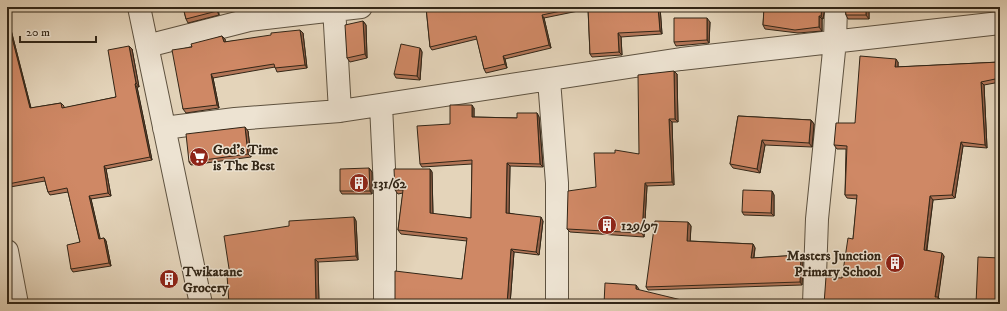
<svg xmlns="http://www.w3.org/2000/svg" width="1007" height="311" font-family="'IM FELL DW Pica',serif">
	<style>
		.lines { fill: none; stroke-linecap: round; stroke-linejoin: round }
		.street-casing { stroke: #5e5240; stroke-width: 24 }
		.street { stroke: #ede3d2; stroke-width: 22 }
		.wall { fill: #b27557; stroke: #322617 }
		.shaded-wall { fill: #915f47; stroke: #322617 }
		.building { fill: #cf8865; stroke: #322617 }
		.labels { text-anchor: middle; stroke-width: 3; stroke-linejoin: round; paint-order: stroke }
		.poi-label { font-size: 14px; font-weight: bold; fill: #322617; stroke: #ede3d2; text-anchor: start }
	</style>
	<rect width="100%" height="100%" fill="#e4d4ba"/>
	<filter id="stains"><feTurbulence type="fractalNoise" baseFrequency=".005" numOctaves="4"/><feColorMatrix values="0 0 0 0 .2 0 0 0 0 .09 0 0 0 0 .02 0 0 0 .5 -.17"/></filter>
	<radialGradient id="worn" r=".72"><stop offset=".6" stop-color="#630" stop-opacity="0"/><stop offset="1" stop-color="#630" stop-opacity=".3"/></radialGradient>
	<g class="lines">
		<!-- street casing -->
		<g class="street-casing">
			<path id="street" d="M139,7L201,304
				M334,7L340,111
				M147,46L249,20L361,7
				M549,80L557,183V304
				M381,105L385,189V304
				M164,128L235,119L340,111L681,59L1000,23
				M7,251L17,304
				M814,304L817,219L835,41L836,7"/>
		</g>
		<!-- street -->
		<use href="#street" class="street"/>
	</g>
	<!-- wall -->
	<path class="wall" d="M183,7H218L219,15L188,23L186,19Z
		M426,7H660L662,34L621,37L622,55L592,57L590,54L588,9L544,18L551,48L505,59L507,68L486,73L484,69L477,39L432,50L430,47Z
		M732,7H825L823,19H822V31L798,33L765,29L763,25L764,11Z
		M845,7H869V19H848L846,15Z
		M363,21L366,25L367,58L350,62L347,58Z
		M710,22L709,43L676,46L674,42Z
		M9,26L11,30L31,108L61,103L64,106V108L116,97L132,49L139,87H137L152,160L106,169L111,196L91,199L100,239L104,238L106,241L111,266L73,272L71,269L80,242L68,192L50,195L48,192L45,181L10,187L8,184Z
		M303,33L307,68L277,72L275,67L213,78L219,108L186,113L183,109L192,47L222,36L225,39V42Z
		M420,48L422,52L420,80L396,78L394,74Z
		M898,62V67L1000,62V82L984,85L987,148L963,146L955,198L933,200L927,250L944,256L938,297L941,301V304H824L842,278L853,239L857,199L847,198L845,195L846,149H837L834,145L855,123Z
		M677,74L678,122H672L674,185L647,186L644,237L570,232L567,229L596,187L639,154Z
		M474,108V117L517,118L537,113L539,117L543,167L510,166L509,213L543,221L539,255L514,252L510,304H396L395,302L462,279L467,241L401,234L398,230L403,193L398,194L395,190L430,169L432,172L433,214L471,218L472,164L422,167L420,164L450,124Z
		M738,116L811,120L814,124L812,147L765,145L760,173L733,168L730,164Z
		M248,131L251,157L191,165L189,162Z
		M369,168L372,172V194H342L340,191Z
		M772,191L774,195V216L744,215L742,212Z
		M354,217L356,221L358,260L318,262L319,304H229Z
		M688,222L691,226L690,241L753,244L755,248L754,258L801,255L803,259L802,285L648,290L646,287Z"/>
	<!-- shaded-wall -->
	<path class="shaded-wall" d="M216,7H218L219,15L217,11Z
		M658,7H660L662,34L660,31Z
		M822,7H825L823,19L821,16Z
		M866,7H869V19L866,15Z
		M542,15L544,18L551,48L549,45Z
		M819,16L822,19V31L819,27Z
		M707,18L710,22L709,43L707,40Z
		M363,21L366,25L367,58L365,54Z
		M9,26L11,30L32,112L30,108Z
		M300,30L303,33L307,68L305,65Z
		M618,33L621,37L622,55L619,52Z
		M222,36L225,39L226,46L224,42Z
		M129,46L132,49L139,87L136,83Z
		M420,48L422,52L420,80L417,76Z
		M503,56L505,59L507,68L505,64Z
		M896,59L898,62V71L895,67Z
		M674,71L677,74L678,122L675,119Z
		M211,74L213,78L219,108L217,105Z
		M981,82L984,85L987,148L985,145Z
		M135,84L137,87L152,160L150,157Z
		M472,105L474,108V120L472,117Z
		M537,113L539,117L543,167L540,164Z
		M669,119L672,122L674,185L672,182Z
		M811,120L814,124L812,147L809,143Z
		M245,127L248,131L251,157L248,154Z
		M762,140L765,145L760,173L757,169Z
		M961,142L963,146L955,198L952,195Z
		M507,163L510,166L509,216L506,213Z
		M104,166L106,169L111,196L108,193Z
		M369,168L372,172V194L370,191Z
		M430,169L432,172L433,217L430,213Z
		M645,183L647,186L644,237L642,233Z
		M772,191L774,195V216L771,213Z
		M89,196L91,199L101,242L99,239Z
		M930,196L933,200L926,253L924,250Z
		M354,217L356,221L358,260L356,256Z
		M541,217L543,221L539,255L536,252Z
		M688,222L691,226L690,244L687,241Z
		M104,238L106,241L111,266L109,263Z
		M753,244L755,248L753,261L751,258Z
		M511,249L514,252L510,304H507Z
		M942,253L944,256L938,300L935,297Z
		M801,255L803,259L802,285L800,282Z
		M315,259L318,262L319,304H316Z
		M636,285L639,289L638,293L636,289Z
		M938,297L941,301V304H938Z"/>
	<!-- building -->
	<path class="building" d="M183,7H216L217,11L186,19Z
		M426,7H580L542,15L549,45L503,56L505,64L484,69L476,36L430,47Z
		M588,7H658L660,31L618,33L619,52L590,54Z
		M763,7H822L821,16H819V27L795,30L763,25L764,7Z
		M845,7H866V15H846Z
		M674,18H707V40L674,42Z
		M363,21L365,54L347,58L345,25Z
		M9,26L30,108L61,103L62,108L116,97L108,50L129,46L136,83L135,84L150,157L104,166L108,193L89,196L99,239L104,238L109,263L71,269L67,245L80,242L67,188L48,192L44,177L8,184L7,180V27Z
		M300,30L305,65L275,68L274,64L211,74L217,105L183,109L172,50L192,47L191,44L222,36L224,42L271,35V33Z
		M401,44L420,48L417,76L394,74Z
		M860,56L896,59L895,67L1000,62V78L981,82L985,145L961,142L952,195L930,196L924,250L942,253L935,297H938V304H824L826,277L842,278L848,238L853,239L857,195H845L847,146L834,145L836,123H855Z
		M674,71L675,119H669L672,182L645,183L642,233L567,229L568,191L596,187L594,153H615V150L639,154L638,75Z
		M450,105H472V117L517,118V113H537L540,164L507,163L506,213L541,217L536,252L511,249L507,304H407L395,302V271L462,279L467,238L398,230L403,190H395L394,169H430V213L471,218L472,160L420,164L417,126L450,124Z
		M738,116L811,120L809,143L762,140L757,169L730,164Z
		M245,127L248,154L189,162L186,134Z
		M369,168L370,191H340V169Z
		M743,190L772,191L771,213L742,212Z
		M354,217L356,256L315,259L316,304H229L227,275H230L224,236L289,226V221Z
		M655,221L688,222L687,241L753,244L751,258L801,255L800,282L646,287Z
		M978,257L1000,258V304H976Z
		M605,283L636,285V289L698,304H604Z"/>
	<!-- icons -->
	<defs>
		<g id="supermarket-disc" transform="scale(1)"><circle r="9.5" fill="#8f2418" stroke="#ede3d2"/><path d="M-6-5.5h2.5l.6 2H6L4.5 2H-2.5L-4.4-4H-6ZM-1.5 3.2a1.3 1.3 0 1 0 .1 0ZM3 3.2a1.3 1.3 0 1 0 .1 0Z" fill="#fff"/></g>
		<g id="building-disc" transform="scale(1)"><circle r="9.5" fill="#8f2418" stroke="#ede3d2"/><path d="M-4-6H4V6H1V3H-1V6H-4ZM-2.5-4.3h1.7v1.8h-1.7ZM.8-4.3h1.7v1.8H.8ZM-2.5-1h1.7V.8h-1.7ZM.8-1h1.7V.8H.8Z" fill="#fff"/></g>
	</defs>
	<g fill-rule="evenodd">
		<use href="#supermarket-disc" x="199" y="157"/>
		<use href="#building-disc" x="359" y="183"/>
		<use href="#building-disc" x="607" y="225"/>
		<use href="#building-disc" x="895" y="263"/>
		<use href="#building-disc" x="169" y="279"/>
	</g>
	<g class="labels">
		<!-- poi labels -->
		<g class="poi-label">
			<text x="213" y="154">God's Time<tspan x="213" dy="16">is The Best</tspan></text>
			<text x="373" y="188">131/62</text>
			<text x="621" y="230">129/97</text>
			<text x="881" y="260" text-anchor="end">Masters Junction<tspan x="881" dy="16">Primary School</tspan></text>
			<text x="183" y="276">Twikatane<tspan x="183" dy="16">Grocery</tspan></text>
		</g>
	</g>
	<!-- margin -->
	<rect width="1007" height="311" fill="none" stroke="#e4d4ba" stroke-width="24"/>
	<rect x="8" y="8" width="991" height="295" fill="none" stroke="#322617" stroke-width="2"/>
	<rect x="12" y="12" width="983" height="287" fill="none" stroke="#322617"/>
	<!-- scale -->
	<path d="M20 36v6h76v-6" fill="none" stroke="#322617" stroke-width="2"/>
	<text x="26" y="36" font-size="12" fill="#322617" stroke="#ede3d2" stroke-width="3" paint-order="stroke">20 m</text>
	<rect width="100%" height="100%" filter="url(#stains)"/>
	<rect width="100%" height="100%" fill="url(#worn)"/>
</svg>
